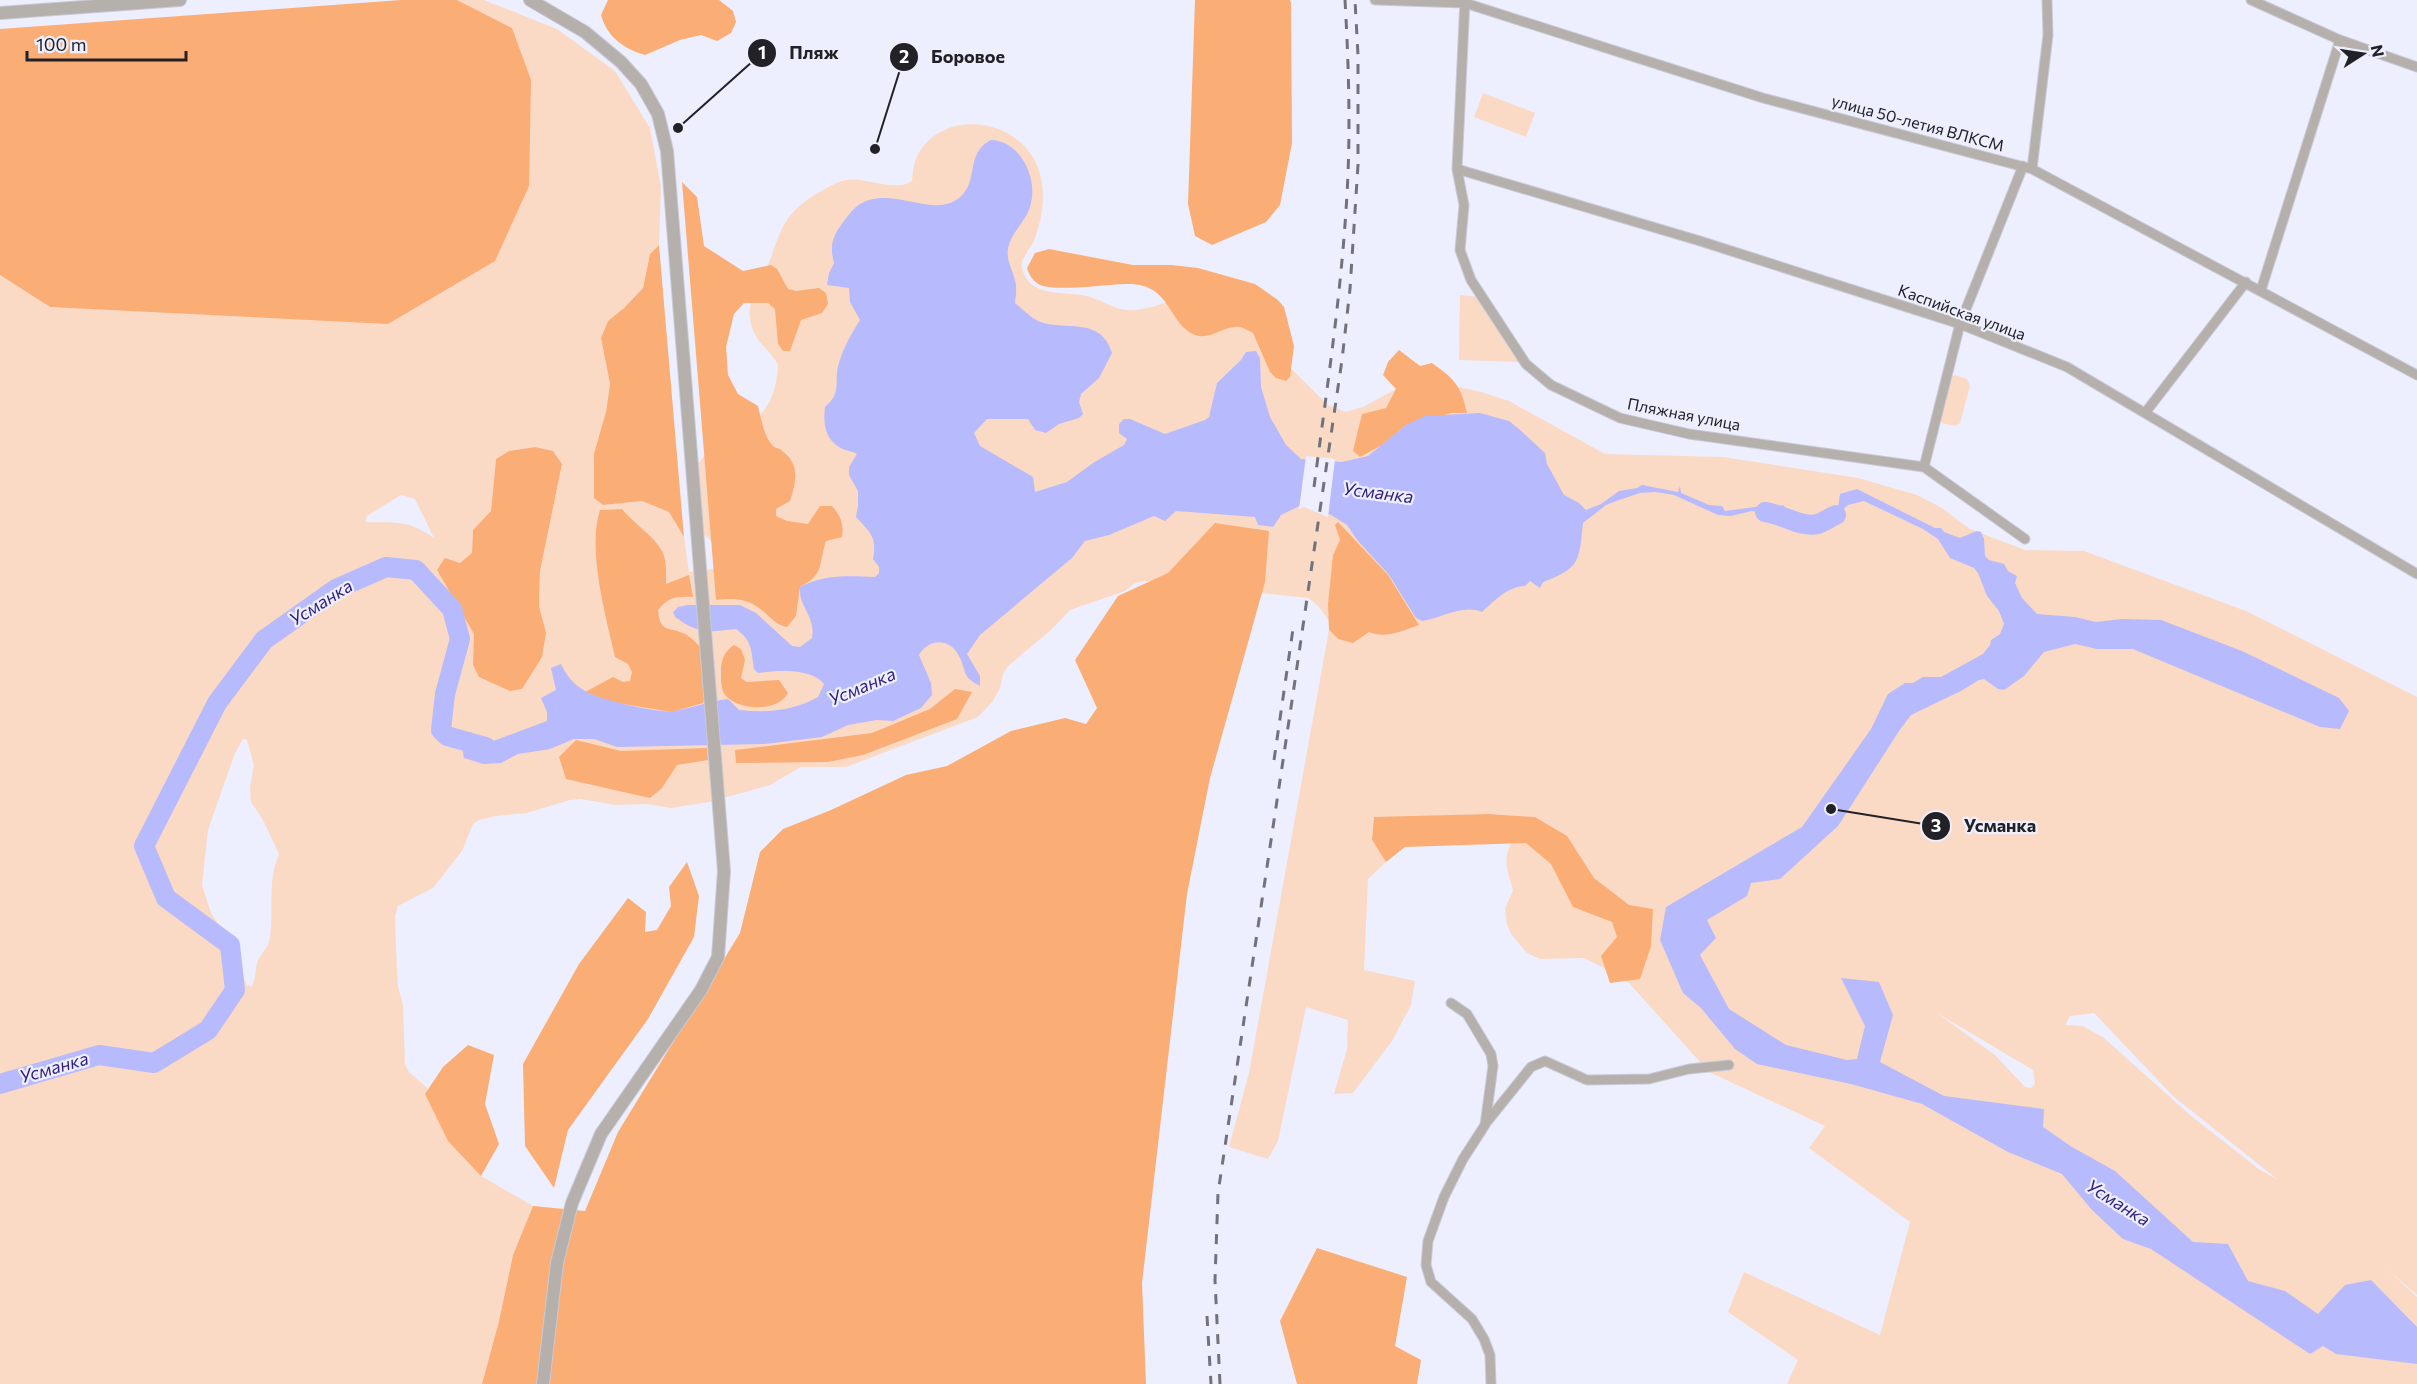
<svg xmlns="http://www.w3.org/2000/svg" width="2417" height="1384" font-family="Commissioner,sans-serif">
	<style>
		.green { fill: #fadac5; fill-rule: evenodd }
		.forest { fill: #fbad76 }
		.water { fill: #b7bafc }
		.pier { fill: #eeeffe }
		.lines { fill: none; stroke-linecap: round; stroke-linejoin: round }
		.river { stroke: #b7bafc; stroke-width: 20 }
		.minor-casing { stroke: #c9cad7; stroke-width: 11 }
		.tertiary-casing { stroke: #c9cad7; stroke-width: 14 }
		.minor { stroke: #b6b0ac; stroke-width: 9 }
		.tertiary { stroke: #b6b0ac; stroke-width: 12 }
		.rail { stroke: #72727b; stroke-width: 3; stroke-dasharray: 10 10; stroke-linecap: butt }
		.labels { text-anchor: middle; stroke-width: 4.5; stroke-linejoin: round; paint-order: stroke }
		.street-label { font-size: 16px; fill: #212126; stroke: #eeeffe }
		.water-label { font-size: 18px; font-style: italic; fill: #2f1f7b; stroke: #eeeffe }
		.leader { fill: none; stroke: #212126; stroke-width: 2 }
		.callout-dot { fill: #212126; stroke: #eeeffe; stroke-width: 2 }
		.mark-label { font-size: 18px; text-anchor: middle; font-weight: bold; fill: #fff }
		.callout-label { font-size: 18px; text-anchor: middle; font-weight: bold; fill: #212126; stroke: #eeeffe; stroke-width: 4.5; stroke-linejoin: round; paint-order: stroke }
	</style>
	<rect width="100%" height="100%" fill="#eeeffe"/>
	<!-- green -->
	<path class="green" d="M457,0H484L557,29L615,71L650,128L661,187L659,245L650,254L643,288L624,308L608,321L601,338L610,384L606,412L603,505L642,501L669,512L684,537L689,572L713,569L729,563L711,541L703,533C700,516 694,496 694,478C695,449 742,432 759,416C773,402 777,383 778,365C769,347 754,344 750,319C747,302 758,287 765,272C781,236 778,217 816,194C825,189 834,183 845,180C866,176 895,193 912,181C913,170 914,160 920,151C947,110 1012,119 1034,159C1048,185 1044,216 1033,243C1030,249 1024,255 1022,262C1021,270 1025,278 1030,283C1045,297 1072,291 1091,297C1106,302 1117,312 1134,310C1149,309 1163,303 1178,299C1189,296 1202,295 1214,293L1328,405L1346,412L1363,407L1396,389L1445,384L1481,392L1509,401L1605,454L1723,457L1858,478L1917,495L1942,508L1970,529L2025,550L2084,551L2246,611L2417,697V1295L2386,1268L2417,1297V1384H1787L1798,1360L1728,1312L1744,1272L1880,1335L1910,1222L1809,1148L1825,1126L1709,1072L1629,983L1612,972L1584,958L1540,959L1527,953L1511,934L1507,925L1505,908L1513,891C1512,883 1508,876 1507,868C1503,845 1520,831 1535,817L1489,814L1374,818L1372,840L1386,862L1368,879L1364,970L1415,981L1411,1005L1392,1041L1353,1093L1334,1094L1347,1049L1348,1020L1306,1007L1278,1141L1268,1159L1229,1147L1249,1073L1329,630L1338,639C1330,623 1323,607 1308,598L1145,581L1135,583L1125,591L1070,610L1051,630L1008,666L1003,674L1000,688L993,701L978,717L846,767H801L770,785L709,802L671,808L647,804L615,805L581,799L570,800L527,813L496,816L479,820L473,824L462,851L433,888L398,906L395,916L396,950L398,987L403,1005L405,1064L409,1072L426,1087L440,1114L445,1135L449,1141L481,1176L533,1206L513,1255L499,1321L482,1384H0V275L50,307L512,28ZM535,447L553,451L562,464L540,571L539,606L542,619L457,562L461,563L472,553L473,530L491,511L496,459L509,451ZM401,495L415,499L434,538C408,519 394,523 365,522L367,516ZM622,509L632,522L650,537L600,510ZM243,739L247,740L254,765L250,787L251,802L263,820L279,854C267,881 274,909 270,938C269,947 260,954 257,963C255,971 256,978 252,986H247L235,950L211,913L202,885L208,830L235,753ZM1937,1013L2033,1070L2035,1084L2031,1088L2025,1087L1995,1055ZM2094,1013L2173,1096L2277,1179L2260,1170L2190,1115L2104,1038L2083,1026L2065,1025L2070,1016Z
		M1483,93L1535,113L1526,137L1474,117Z
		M1460,295L1479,297L1519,362L1459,360Z
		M1955,375L1967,379L1970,386L1960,423L1955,426L1942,423L1939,417L1949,378Z"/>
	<!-- forest -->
	<path class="forest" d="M401,0H457L512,28L531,80L529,186L495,261L388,324L50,307L0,275V29Z
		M608,0H719L733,11L736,22L731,33L717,41L701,35L680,40L645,55C624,49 607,37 601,15Z
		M1195,0H1290L1291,3L1292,143L1280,205L1266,222L1212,245L1195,236L1188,204Z
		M682,182L697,197L704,246L743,271L771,265L777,269L788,289L796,291L819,288L826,293L828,304L822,313L801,320L790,351H783L778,344L775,309L768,303H744L734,314L726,347L728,375L738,394L758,406C761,418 764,437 773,446C774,447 780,449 781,450C801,464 796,482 790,501L776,509V516L787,521L808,524L820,506H832C841,516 844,525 842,537L826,541C818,565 825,574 800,587L796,616L787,627C775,625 769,615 759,608C746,598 732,598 716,600Z
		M659,245L684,537L669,512L642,501L603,505L594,498V454L606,412L610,384L601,338L608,321L624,308L643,288L650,254Z
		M1049,249L1133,265H1171L1198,268L1255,284L1278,300L1284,307L1294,346L1290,377L1286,381L1276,378L1270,372L1253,333C1249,331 1244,328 1240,327C1224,325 1210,341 1195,335C1167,323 1172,284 1128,284C1107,284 1058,292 1040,285C1033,281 1029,275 1027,268L1035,253Z
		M1399,350L1420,366L1432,363C1455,379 1461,386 1467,413H1452L1406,425L1382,445L1360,457L1353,451L1362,414L1386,408L1396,389L1383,375L1388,362Z
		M535,447L553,451L562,464L540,571L539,606L546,633L542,657L522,689L510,691L479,677L473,665L474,634L437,570L445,558L460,563L472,553L473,530L491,511L496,459L509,451Z
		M622,509C633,523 654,536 662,551C667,560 666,574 666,584L689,575L693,597C677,596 668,597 658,610C660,634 669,626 685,634C691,637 696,643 701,647L706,691L703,703L672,712L611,702L585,692L613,677L623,682L630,681L632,672L628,664L615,657C606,617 587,549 600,510Z
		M1338,522L1388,575L1419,625C1402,631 1385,639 1369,632L1353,643L1338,639L1329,630L1328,604L1333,555L1340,540L1335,525Z
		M1215,523L1269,531L1265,582L1210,778L1187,894L1142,1283L1146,1384H482L499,1321L513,1255L533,1206L585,1211L618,1132L740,933L760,852L783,829L831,810L906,775L947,766L1011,731L1065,718L1086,724L1097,708L1075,660L1118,596L1168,573Z
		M734,645L741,649L745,660L741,678L747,682L779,680L788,693C778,712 740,711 726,696C720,689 721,677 721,668C722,658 725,651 734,645Z
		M955,689L972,692L957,719L863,755L828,762L736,763L735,750L872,733L930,709Z
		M576,740L621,751L707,748L708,760L677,765L662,788L650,798L566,779L559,757Z
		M1489,814L1535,817L1567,836L1594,878L1629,905L1653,909L1651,946L1640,979L1610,983L1601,956L1617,937L1612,922L1573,907L1551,864L1526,843L1405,847L1386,862L1372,840L1374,817Z
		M687,862L699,896L694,937L648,1019L568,1130L554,1188L525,1146L523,1064L579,964L628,898L646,912L645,932L657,930L671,906L669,887Z
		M468,1045L494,1055L485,1104L499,1144L481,1176L448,1141L425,1094L443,1067Z
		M1317,1248L1407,1277L1395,1346L1421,1360L1417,1384H1297L1280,1321Z"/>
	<!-- water -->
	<path class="water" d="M991,140C1021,141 1039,179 1030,207C1026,221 1011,233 1008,248C1006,260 1012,268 1015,280C1017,287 1016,295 1015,303C1022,309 1030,317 1038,321C1063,332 1101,315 1112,353L1099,378L1081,394L1079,402L1083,414L1079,418L1059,424L1046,433L1035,430L1028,419H987L974,433L980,446L1033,477L1035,492L1067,482L1093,463L1124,445L1127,439L1119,433V424L1124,419H1130L1165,434L1205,420L1209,417L1217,383L1241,360L1246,352L1256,351L1260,358L1261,387L1270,417L1286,445L1301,459L1342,462L1368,456L1406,425L1425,416L1480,413L1509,421L1519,429L1545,453L1547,464L1564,495L1579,503L1586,510L1601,504L1619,491L1637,488L1642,485L1678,492L1680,486L1681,493L1709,505L1722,506L1725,511L1755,507H1771L1773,504L1778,507L1783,505C1786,508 1788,514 1792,516C1808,524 1824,516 1838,508L1840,494L1857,489L1935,528H1941L1944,532L1960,538L1977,531L1981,532L1984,539L1985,556L1989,560L2004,564L2008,571L2017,576L2015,583L2022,598L2037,614L2075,617L2096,622L2122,619L2161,620L2242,651L2339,698L2349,711L2340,729L2320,727L2133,649H2097L2075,644L2044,652L2024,676L2004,690L1998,689L1984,679L1979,680L1961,691L1911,715L1899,731L1838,826L1780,879L1751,883L1747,896L1707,920L1716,938L1700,955L1729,1009L1786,1045L1847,1060L1857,1059L1865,1026L1841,978L1879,982L1893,1015L1880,1062L1944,1096L2044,1109L2043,1127L2072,1147L2115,1171L2193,1242L2228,1244L2248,1281L2285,1291L2318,1314L2345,1285L2371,1280L2417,1327V1364L2336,1354L2323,1346L2310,1354L2151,1249L2123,1239L2092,1210L2062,1174L2008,1152L1922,1104L1851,1084L1757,1064L1735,1049L1701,1008L1683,993L1660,940L1666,907L1802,827L1871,729L1888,694L1905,683H1913L1923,677H1941L1983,654L1990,645L1991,640L2000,634L2004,624L1999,611L1987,596L1978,573L1974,568L1950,558L1938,539L1923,529L1864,501L1848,505L1835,517L1820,525L1752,511L1731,516L1718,515L1674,495L1656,492L1640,493L1619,500L1606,505L1583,523C1579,560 1581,568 1543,582L1540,588L1530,581L1525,586C1508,586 1493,602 1482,612C1462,604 1443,618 1422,621L1416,618L1389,575L1358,541L1347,525L1331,515L1304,504L1281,515L1273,527L1258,525L1255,517L1176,511L1165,521L1154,516L1109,535L1085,541L1072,558L980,635L967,654L980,676V686C977,684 971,681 968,678C964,672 963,663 959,656C950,638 929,638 919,655L931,683L932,695L921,708L893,721L877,720L848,725L822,737L765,744L617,747L594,739H574L550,749L518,754L501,763L483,764L464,758L460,737L488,743L547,721V712L541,698L556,690L551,668L561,664C566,675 574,685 585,691C597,699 660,714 674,711C692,708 709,701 728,699L739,710C767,713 793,711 818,697L824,684C812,668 776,670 758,673L754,669C751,651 753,641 736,629C708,632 700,635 675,617L673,612L678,607L688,605H740L756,613L792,646L800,647L812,638C816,616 798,607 800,587C825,574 848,576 875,577L879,573V567L873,559C877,537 871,533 856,517L858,506V491L849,475V467L857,454C852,451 848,451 843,449C825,441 823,424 825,407C843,392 833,382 839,363C843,348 852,333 860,320L850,302L849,288L827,285L829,273L834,263C829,245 833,235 844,221C848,216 852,210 856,207C888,182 931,220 959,198C980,181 964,154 991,140Z"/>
	<!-- pier -->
	<path class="pier" d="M1306,456L1335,459L1328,517L1304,507L1299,509Z"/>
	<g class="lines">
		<!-- river -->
		<path class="river" d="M1765,512C1782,514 1801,528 1818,524C1824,522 1831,517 1836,515
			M0,1084L99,1055L154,1063L208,1030L235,990L230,945L166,898L144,846L217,703L264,640L336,589L386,567L416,570L452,609L460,639L445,694L441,730L447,736L486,747"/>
		<!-- minor casing -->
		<g class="minor-casing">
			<path id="minor" d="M1375,0L1465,3L1763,98L2032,169L2417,375
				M1465,0L1457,169L1464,205L1460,250L1471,280L1526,364L1551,385L1620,418L1689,434L1924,467L2025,539
				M2251,0L2340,40L2417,67
				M1457,169L1700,241L1960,324L2067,367L2417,574
				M2032,169L2048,35L2047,0
				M2261,290L2340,40
				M2145,413L2246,282
				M1924,467L1960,324L2023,166
				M1451,1003L1467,1014L1491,1054L1493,1066L1485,1125L1463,1159L1444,1197L1428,1241L1426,1265L1431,1282L1472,1319L1484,1339L1490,1355L1491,1384
				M1486,1123L1531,1067L1545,1061L1587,1080L1649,1079L1689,1069L1729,1065"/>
		</g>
		<!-- tertiary casing -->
		<g class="tertiary-casing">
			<path id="tertiary" d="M530,0L585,32L621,62L641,84L658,114L667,151L724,871L718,957L701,990L601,1134L572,1203L557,1263L543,1384
				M0,13L180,0"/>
		</g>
		<!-- minor -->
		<use href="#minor" class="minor"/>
		<!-- tertiary -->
		<use href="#tertiary" class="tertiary"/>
		<!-- rail -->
		<path class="rail" d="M1314,487C1326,395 1340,303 1346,210C1351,140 1349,70 1345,0
			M1274,760L1293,629
			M1207,1316L1211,1384
			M1220,1384L1215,1280L1218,1193L1293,694L1342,360L1350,289L1358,165V55L1355,0"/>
	</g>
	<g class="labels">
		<!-- street labels -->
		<g class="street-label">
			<text transform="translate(1918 123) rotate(15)" y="6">улица 50-летия ВЛКСМ</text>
			<text transform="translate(1962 312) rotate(20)" y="6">Каспийская улица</text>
			<text transform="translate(1684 414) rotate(11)" y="6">Пляжная улица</text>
		</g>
		<!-- water labels -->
		<g class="water-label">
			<text transform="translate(1378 493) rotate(7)" y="6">Усманка</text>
			<text transform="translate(321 603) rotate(-32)" y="6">Усманка</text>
			<text transform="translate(862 687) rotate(-23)" y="6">Усманка</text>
			<text transform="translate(54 1068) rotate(-16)" y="6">Усманка</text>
			<text transform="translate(2118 1203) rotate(32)" y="6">Усманка</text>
		</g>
	</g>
	<!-- callouts -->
	<path class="leader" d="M678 128L762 53M875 149L904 57M1831 809L1936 826"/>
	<g class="callout-dot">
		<circle cx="678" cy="128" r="6"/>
		<circle cx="875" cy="149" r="6"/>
		<circle cx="1831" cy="809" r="6"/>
		<circle cx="762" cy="53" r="15"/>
		<circle cx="904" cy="57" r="15"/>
		<circle cx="1936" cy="826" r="15"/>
	</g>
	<g class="mark-label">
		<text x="762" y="59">1</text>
		<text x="904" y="63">2</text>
		<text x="1936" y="832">3</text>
	</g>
	<g class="callout-label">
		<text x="814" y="59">Пляж</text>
		<text x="968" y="63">Боровое</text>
		<text x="2000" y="832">Усманка</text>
	</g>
	<!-- north arrow -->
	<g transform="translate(2363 54) rotate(78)" stroke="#eeeffe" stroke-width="4.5" paint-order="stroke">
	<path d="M0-4.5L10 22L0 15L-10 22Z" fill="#212126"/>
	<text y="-9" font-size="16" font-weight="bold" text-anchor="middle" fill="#212126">N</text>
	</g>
	<!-- scale -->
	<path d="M27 51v9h159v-9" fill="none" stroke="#212126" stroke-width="3"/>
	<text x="36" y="51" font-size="18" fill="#212126" stroke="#eeeffe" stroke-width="4.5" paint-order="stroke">100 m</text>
</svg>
